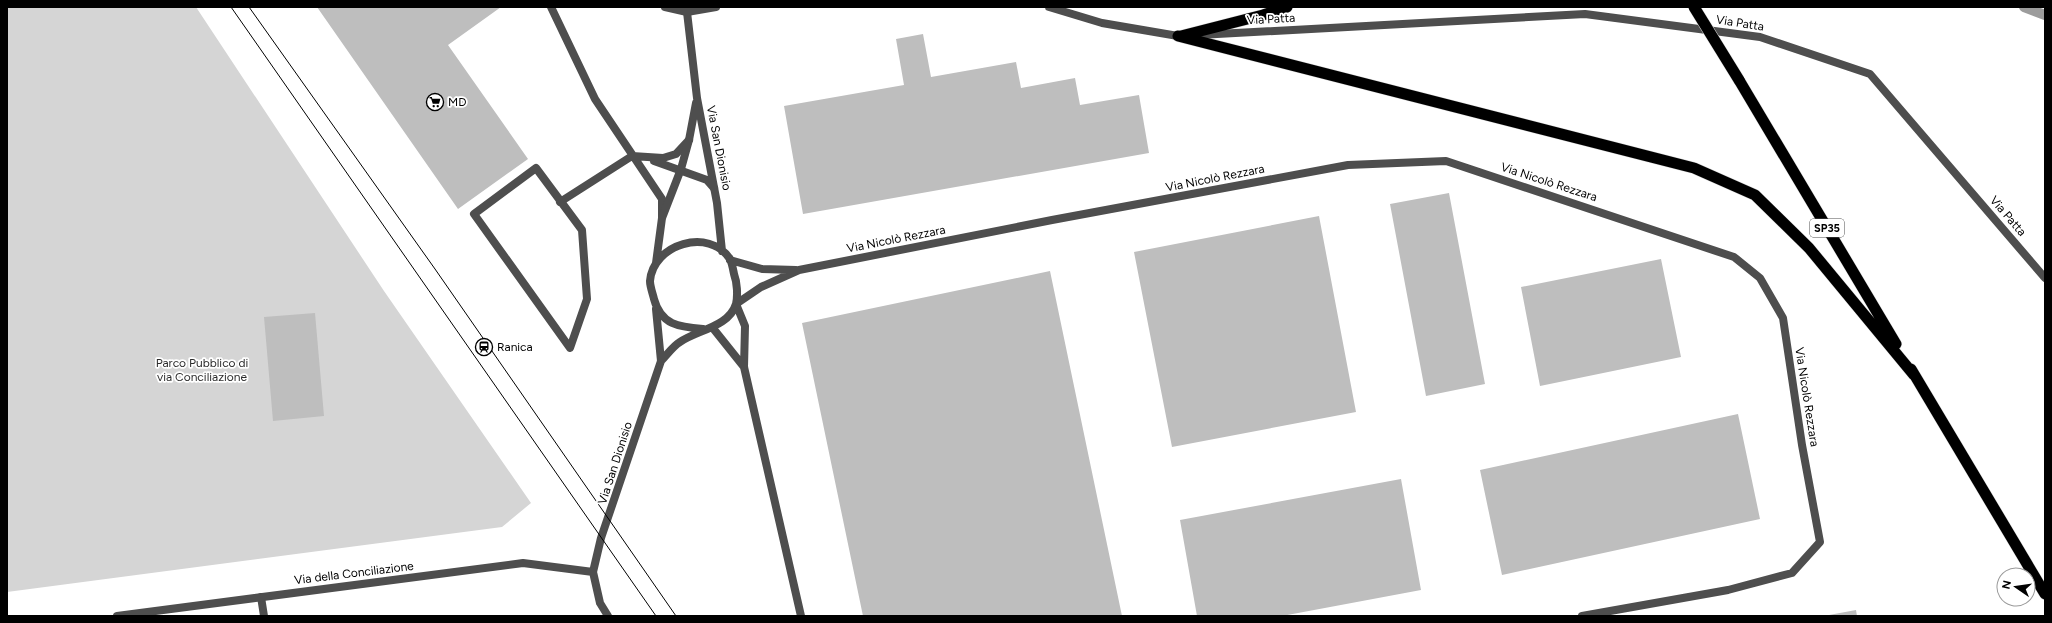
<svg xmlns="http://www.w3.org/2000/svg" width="2052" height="623" font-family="Figtree,sans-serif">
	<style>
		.green { fill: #d5d5d5 }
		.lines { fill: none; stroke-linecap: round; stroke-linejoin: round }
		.stream { stroke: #9c9c9c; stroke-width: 10 }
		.building { fill: #bebebe }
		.trunk-casing { stroke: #dbdbdb; stroke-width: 12 }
		.service { stroke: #4e4e4e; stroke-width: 8 }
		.minor { stroke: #4e4e4e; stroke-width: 8 }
		.tertiary { stroke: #4e4e4e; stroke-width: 8 }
		.trunk { stroke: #000; stroke-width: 11 }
		.tram { stroke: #000; stroke-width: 1 }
		.trunk-bridge-casing { stroke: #dbdbdb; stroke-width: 12; stroke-linecap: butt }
		.trunk-bridge { stroke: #000; stroke-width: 11 }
		.labels { text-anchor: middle; stroke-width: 3.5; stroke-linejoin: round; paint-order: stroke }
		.shield { fill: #fff; stroke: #4c4c4c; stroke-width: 1 }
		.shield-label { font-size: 11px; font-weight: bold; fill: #000 }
		.street-label { font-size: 12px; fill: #000; stroke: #fff }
		.poi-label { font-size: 12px; fill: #000; stroke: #fff; text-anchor: start }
		.park-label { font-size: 12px; fill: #2c2c2c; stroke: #fff }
	</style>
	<rect width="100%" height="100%" fill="#fff"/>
	<!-- green -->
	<path class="green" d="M7,7H196L384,291L531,503L502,527L7,592Z"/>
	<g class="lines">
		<!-- stream -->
		<path class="stream" d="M2024,7L2045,15"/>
	</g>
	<!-- building -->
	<path class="building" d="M317,7H501L448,45L528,159L458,209Z
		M923,34L931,77L1016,62L1021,88L1075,78L1080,105L1139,95L1149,153L803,214L784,106L904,85L896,39Z
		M1449,193L1485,384L1426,396L1390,204Z
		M1319,216L1356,412L1172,447L1134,252Z
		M1661,259L1681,357L1540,386L1521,287Z
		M1050,271L1122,616H863L802,323Z
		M315,313L324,416L273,421L264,317Z
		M1738,414L1760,519L1502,575L1480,470Z
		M1401,479L1421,590L1282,616H1197L1180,520Z
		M1856,610L1857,616H1829V615Z"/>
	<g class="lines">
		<!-- trunk casing -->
		<g class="trunk-casing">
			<path id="trunk" d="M1178,36L1694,168L1755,195L1809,248L1914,375
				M1181,36L1263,15L1287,7
				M1739,80L1896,344
				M1911,369L2045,594"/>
		</g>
		<!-- service -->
		<path class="service" d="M551,7L595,99L662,199V217
			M654,161L707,180L714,188
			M536,168L582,230L587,299L570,348L474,214Z
			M560,202L632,156L663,158L676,154L689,140
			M261,597L264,616"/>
		<!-- minor -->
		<path class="minor" d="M687,12L697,98L717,203L722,251
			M1199,35L1585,14L1760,37L1870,74L2045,278
			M730,260L762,269L796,270
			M656,263L662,218L681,169L689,140L696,103
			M712,327L744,367
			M661,361C667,355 673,346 680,342C697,330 729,327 736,304C738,295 737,282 734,274C733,269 732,263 730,259C709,227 653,244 650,281C650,287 653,294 654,299C661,325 679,327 703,329
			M117,616L523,563L593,572
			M608,616L600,603L593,572L601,538L661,361L656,309
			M801,616L744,367L745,326L736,304L761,287L799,270L1052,220L1348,165L1446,161L1734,257L1760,278L1783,318L1802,445L1820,542L1792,573L1728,590L1582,616"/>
		<!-- tertiary -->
		<path class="tertiary" d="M665,7L687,12L716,7
			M1049,7L1102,23L1178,36"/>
		<!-- trunk -->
		<use href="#trunk" class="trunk"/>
		<!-- tram -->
		<path class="tram" d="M231,7L656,616
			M249,7L435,269L676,616"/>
		<!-- trunk-bridge casing -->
		<g class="trunk-bridge-casing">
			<path id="trunk-bridge" d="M1694,7L1739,80"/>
		</g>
		<!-- trunk-bridge -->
		<use href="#trunk-bridge" class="trunk-bridge"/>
	</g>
	<!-- icons -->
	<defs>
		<g id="supermarket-ring" transform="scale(0.9)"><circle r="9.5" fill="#fff" stroke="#000" stroke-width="1.5"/><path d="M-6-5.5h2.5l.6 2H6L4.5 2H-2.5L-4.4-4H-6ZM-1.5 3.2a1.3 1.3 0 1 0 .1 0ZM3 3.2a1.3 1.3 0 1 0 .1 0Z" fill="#000"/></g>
		<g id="station-ring" transform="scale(0.9)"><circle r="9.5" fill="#fff" stroke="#000" stroke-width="1.5"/><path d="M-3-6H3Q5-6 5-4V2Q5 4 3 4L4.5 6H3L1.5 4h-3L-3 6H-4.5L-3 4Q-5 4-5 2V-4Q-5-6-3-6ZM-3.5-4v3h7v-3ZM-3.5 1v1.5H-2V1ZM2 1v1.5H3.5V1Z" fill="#000"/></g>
	</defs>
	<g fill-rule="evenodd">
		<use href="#supermarket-ring" x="435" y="102"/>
		<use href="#station-ring" x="484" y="347"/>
	</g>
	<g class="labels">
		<!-- shield labels -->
		<rect class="shield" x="1810" y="219" width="34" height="18" rx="3"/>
		<g class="shield-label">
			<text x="1827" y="232">SP35</text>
		</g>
		<!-- street labels -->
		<g class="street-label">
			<text transform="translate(1271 19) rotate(-3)" y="4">Via Patta</text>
			<text transform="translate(1740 23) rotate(9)" y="4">Via Patta</text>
			<text transform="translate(719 148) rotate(79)" y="4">Via San Dionisio</text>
			<text transform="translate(1215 178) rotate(-11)" y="4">Via Nicolò Rezzara</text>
			<text transform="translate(1549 182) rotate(18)" y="4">Via Nicolò Rezzara</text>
			<text transform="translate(2008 216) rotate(49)" y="4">Via Patta</text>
			<text transform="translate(896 239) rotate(-11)" y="4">Via Nicolò Rezzara</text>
			<text transform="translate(1807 397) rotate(81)" y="4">Via Nicolò Rezzara</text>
			<text transform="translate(615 463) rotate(-72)" y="4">Via San Dionisio</text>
			<text transform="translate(354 573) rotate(-7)" y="4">Via della Conciliazione</text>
		</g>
		<!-- poi labels -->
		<g class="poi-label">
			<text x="448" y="106">MD</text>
			<text x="497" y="351">Ranica</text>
		</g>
		<!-- park labels -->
		<g class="park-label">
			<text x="202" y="367">Parco Pubblico di<tspan x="202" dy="14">via Conciliazione</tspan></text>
		</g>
	</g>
	<!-- border -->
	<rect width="2052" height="623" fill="none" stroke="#000000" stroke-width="16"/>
	<!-- north arrow -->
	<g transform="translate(2016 587) rotate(283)"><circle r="19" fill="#ffffff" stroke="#999999"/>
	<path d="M0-3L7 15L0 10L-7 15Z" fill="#000000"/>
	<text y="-6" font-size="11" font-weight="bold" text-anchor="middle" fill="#000000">N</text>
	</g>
</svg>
